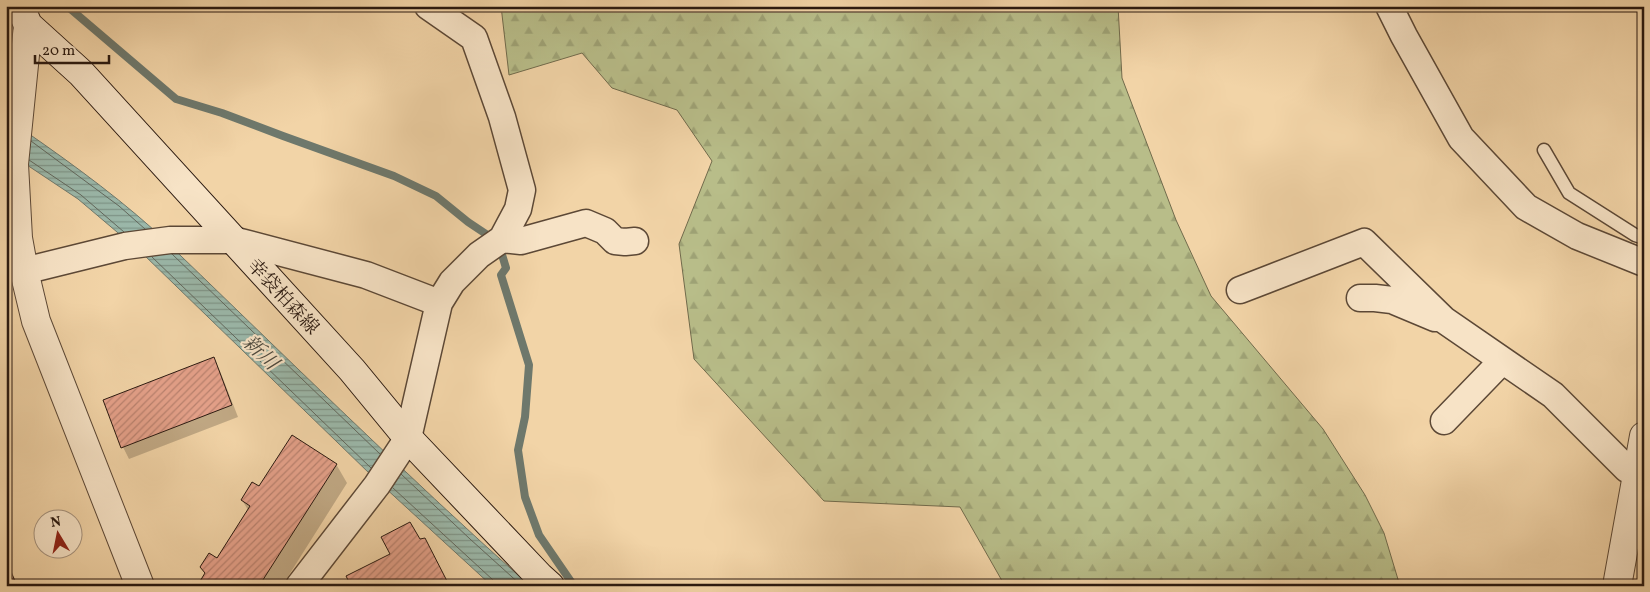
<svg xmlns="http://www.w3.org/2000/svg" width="1650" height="592" font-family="Vollkorn,'Noto Serif JP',serif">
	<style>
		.forest { fill: url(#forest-firs); stroke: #716b4c }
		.water { fill: url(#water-rules); stroke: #6e786c }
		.shadow { fill: #0003 }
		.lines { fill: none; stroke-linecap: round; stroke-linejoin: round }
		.shore { stroke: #62685d; stroke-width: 1 }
		.stream { stroke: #6e786c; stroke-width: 8 }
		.building { fill: url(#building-hatch); stroke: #2a1910 }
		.service-casing { stroke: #5c4836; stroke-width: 15 }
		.minor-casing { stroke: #5c4836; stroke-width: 29 }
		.tertiary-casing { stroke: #5c4836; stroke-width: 30 }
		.secondary-casing { stroke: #2a1910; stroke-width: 30 }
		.service { stroke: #f7e3c6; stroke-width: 12 }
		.minor { stroke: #f7e3c6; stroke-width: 26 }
		.tertiary { stroke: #f7e3c6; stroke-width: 28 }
		.secondary { stroke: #f7e3c6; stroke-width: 28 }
		.labels { text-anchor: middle; stroke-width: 4.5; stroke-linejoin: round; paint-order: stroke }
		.street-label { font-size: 19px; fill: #2a1910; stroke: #f7e3c6 }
		.water-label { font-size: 20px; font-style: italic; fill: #4c493e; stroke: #f7e3c6 }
	</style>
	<defs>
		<pattern id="forest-firs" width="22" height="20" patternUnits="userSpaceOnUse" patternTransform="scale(1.25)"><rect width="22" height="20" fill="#b8bd89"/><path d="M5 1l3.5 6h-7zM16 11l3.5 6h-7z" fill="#9ea275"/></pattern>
		<pattern id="water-rules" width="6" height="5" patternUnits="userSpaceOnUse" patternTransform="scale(1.25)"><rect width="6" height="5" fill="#9bb8aa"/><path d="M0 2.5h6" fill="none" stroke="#7f9589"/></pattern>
		<pattern id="building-hatch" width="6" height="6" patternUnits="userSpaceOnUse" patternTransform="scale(1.25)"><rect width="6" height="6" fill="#e5a18a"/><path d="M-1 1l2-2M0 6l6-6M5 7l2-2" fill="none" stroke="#ba826f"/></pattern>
	</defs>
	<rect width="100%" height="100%" fill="#f2d4a7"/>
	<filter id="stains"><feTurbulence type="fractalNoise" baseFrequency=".004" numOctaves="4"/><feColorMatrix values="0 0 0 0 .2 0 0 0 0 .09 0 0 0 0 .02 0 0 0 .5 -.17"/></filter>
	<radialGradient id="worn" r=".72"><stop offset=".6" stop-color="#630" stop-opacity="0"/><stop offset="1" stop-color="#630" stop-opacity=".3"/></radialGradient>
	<!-- forest -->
	<path class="forest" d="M501,6H1118L1122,78L1176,220L1211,296L1323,429L1365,495L1384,533L1400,586H1005L960,507L824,501L694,359L679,244L712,161L677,110L612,88L582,53L509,75Z"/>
	<!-- water -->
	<path class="water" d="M6,118C57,153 108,189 154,230C279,350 401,471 530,586H492L370,474L143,254L78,199L6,151Z"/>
	<!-- shadow -->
	<path class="shadow" d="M213,359L220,371L238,417L129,459L123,447Z
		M336,464L347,483L282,586H199L248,510L242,500L260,488Z
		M6,558L18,586H6Z"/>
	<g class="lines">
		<!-- shore -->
		<path class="shore" d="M31,141L119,206L145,229
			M29,160L81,195L124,232
			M172,254L380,454
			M152,257L371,468
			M401,474L470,539L522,586
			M393,488L493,580L495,586"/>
		<!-- stream -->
		<path class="stream" d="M67,6L176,99L222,113L283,136L394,176L436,196L468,222L489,236L500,248L506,268L501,275L529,365L525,417L518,450L525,497L539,535L574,586"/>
	</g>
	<!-- building -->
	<path class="building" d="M214,357L232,405L121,448L103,400Z
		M292,435L337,464L259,586H197L205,573L200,567L209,553L217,558L250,506L241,500L252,482L259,486Z
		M410,522L420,539L425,538L448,583L443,586H351L346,576L390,554L381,537Z
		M6,560L17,586H6Z"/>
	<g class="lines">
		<!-- service casing -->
		<g class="service-casing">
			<path id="service" d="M1544,150L1569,193L1635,235L1644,238"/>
		</g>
		<!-- minor casing -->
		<g class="minor-casing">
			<path id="minor" d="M1389,6L1404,36L1461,138L1526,207L1577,236L1644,263
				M502,239L521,241L586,223L605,231L615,241L625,242L635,241
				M24,271L125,246L170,240H233L366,275L439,303
				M1240,290L1364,242L1444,320L1553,395L1627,469L1638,473
				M1360,298H1375L1392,300L1435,318
				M1444,421L1502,361
				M299,586L377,485L408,438L439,303L452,282L479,255L502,239L518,209L522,190L502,117L474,38L428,6"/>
		</g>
		<!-- tertiary casing -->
		<g class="tertiary-casing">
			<path id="tertiary" d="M28,25L14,164L18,238L24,271L36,321L140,586
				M1617,586L1644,436"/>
		</g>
		<!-- secondary casing -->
		<g class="secondary-casing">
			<path id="secondary" d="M20,6L28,25L81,73L352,370L408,438L540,577L550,586"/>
		</g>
		<!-- service -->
		<use href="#service" class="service"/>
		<!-- minor -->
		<use href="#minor" class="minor"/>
		<!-- tertiary -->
		<use href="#tertiary" class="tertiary"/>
		<!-- secondary -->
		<use href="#secondary" class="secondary"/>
	</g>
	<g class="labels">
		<!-- street labels -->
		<g class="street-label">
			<text transform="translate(284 296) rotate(47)" y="7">幸袋柏森線</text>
		</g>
		<!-- water labels -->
		<g class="water-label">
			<text transform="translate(261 352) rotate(44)" y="7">新川</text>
		</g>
	</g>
	<!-- margin -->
	<rect width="1650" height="592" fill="none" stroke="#f2d4a7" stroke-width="25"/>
	<rect x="8" y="8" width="1635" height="577" fill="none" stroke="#2a1910" stroke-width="2.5"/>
	<rect x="12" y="12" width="1625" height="567" fill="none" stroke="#2a1910"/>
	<!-- north arrow -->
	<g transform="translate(58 534) rotate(350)"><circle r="24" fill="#f7e3c6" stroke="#a5927d"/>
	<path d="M0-4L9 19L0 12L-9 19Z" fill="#8f2418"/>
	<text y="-8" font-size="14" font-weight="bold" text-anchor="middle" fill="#2a1910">N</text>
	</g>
	<!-- scale -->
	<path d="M35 55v8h74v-8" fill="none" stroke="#2a1910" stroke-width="2.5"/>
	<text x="42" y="55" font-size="15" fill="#2a1910" stroke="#f7e3c6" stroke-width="4" paint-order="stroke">20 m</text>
	<rect width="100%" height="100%" filter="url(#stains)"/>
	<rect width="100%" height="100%" fill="url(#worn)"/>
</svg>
